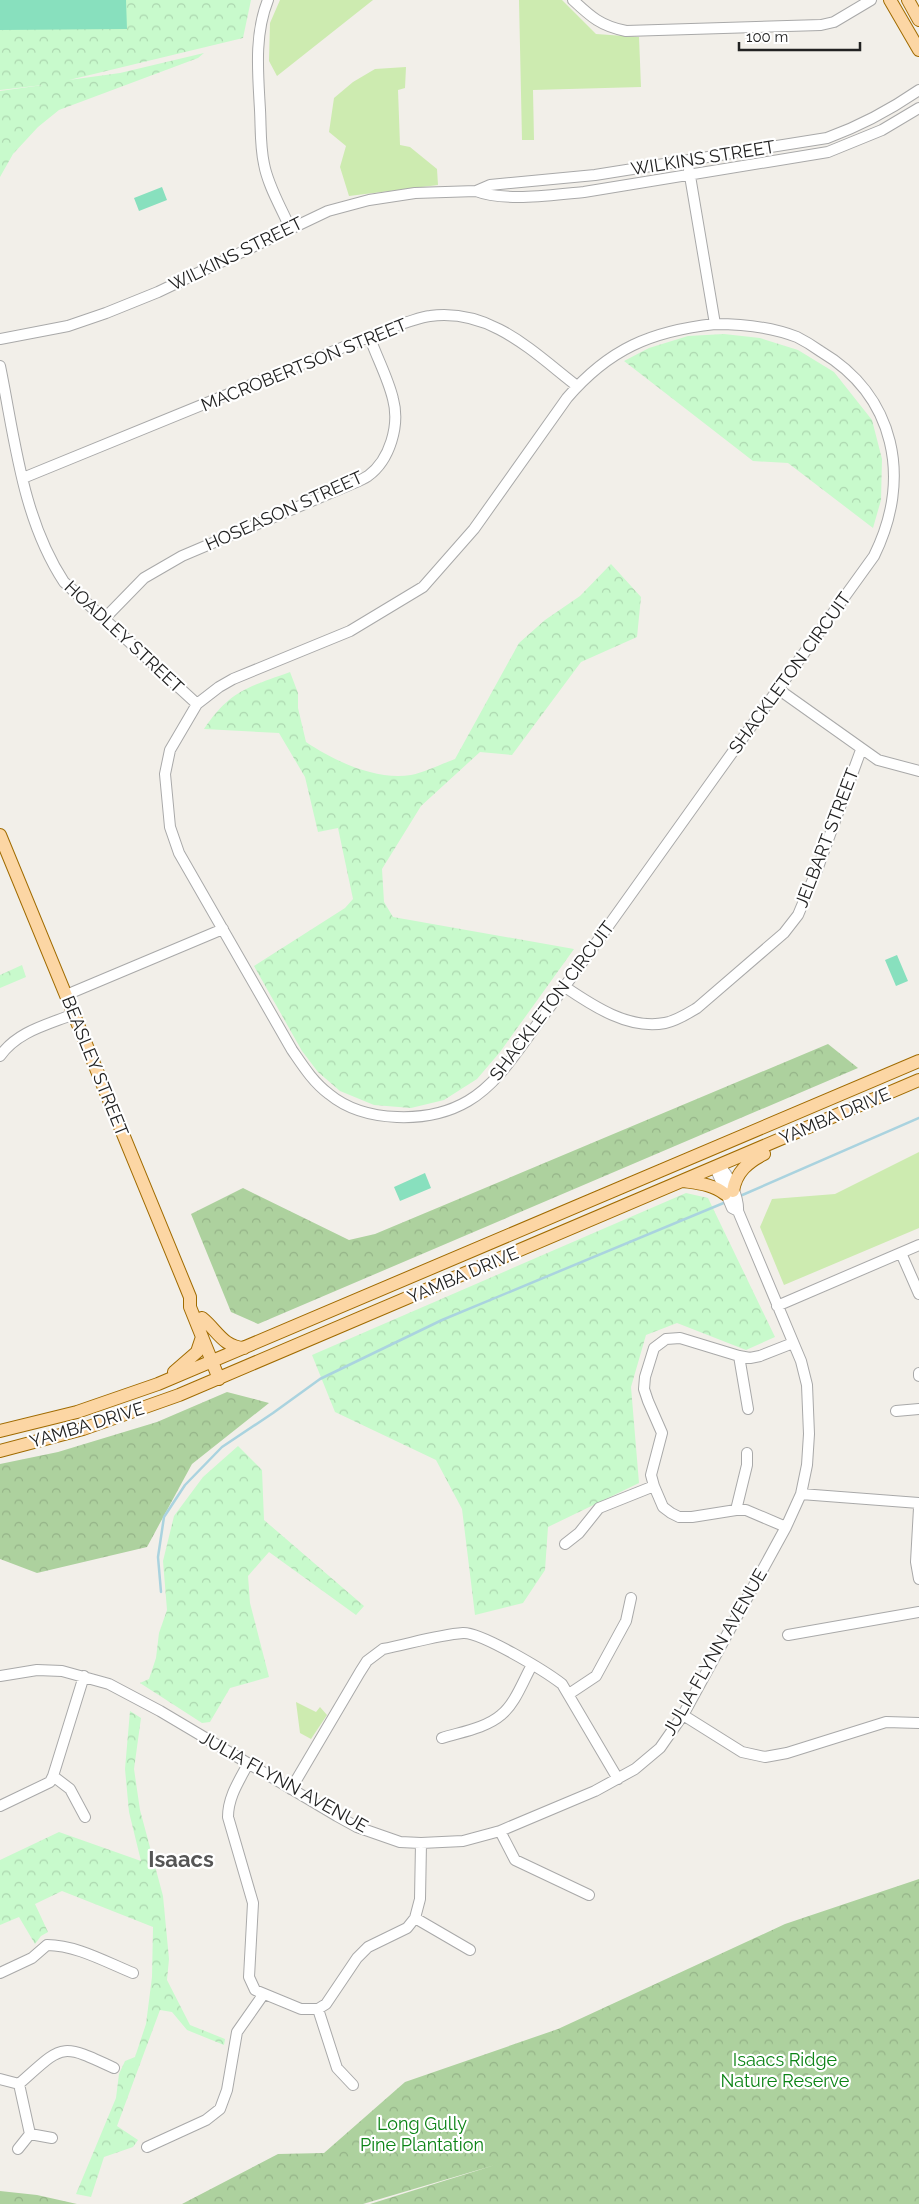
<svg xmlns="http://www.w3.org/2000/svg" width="919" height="2204" font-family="Raleway,sans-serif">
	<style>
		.grass { fill: #cdebb0 }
		.forest { fill: url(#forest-crowns) }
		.park { fill: url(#park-crowns) }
		.pitch { fill: #88e0be }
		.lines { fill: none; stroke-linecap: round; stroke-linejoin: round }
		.stream { stroke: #aad3df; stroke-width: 2.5 }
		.minor-casing { stroke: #a9a9a9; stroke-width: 12 }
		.major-casing { stroke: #a06b00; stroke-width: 14 }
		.minor { stroke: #fff; stroke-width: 10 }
		.major { stroke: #fcd6a4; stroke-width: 12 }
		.labels { text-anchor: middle; stroke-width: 4.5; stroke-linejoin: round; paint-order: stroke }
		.street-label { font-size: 18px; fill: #222; stroke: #fff }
		.park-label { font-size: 18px; fill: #0c8416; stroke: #fff }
		.district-label { font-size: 22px; font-weight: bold; fill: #555; stroke: #fff }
	</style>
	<defs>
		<pattern id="forest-crowns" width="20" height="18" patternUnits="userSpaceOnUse" patternTransform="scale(1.25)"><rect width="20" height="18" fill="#add19e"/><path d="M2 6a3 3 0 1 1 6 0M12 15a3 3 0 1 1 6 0" fill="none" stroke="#95b388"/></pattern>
		<pattern id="park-crowns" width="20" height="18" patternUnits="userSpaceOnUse" patternTransform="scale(1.25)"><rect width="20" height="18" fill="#c8facc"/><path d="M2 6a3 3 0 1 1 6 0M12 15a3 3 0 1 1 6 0" fill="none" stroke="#acd6af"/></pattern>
	</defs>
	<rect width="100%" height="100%" fill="#f2efe9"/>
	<!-- grass -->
	<path class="grass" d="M280,0H373L277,76L269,61L270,23Z
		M519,0H562L596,34L639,37L641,87L533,90L534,140H522Z
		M406,67L405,88L398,90L400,145L410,147L437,169L438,185L349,196L340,167L346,146L329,132L334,98L353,82L375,69Z
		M919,1152V1228L784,1285L760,1227L772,1199L835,1194Z
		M296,1702L316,1712L320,1707L327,1715L311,1739L300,1733Z"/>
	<!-- forest -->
	<path class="forest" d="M828,1044L858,1068L258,1324L231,1312L191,1214L243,1188L349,1240L375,1234Z
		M227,1392L269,1403L192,1464L147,1547L37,1573L0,1559V1464L58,1452L157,1422Z
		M919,1879V2204H370L495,2165L363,2204H182L278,2154L324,2153L405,2082L558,2029L785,1924Z
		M0,2191L37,2195L77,2204H0Z"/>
	<!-- park -->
	<path class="park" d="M0,0H251L243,38L69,80L120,73L204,53L198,58L59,110L38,127L13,154L0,177V91L43,85L0,90Z
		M724,334L760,338L798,350L834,372L872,420L882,459L881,500L873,528L788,463L753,461L624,361L649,348L688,336Z
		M611,564L641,597L637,637L581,662L512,755L480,752L421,806L382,869L384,902L393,917L574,949L500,1052L477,1079L444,1100L411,1108L374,1105L340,1091L318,1072L302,1051L254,966L345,908L353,899L338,828L318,832L305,777L279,733L204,729C230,690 249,687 290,672L298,693V708L306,742C334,761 377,781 411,775C426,772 441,764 455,759L519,643L545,620L580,596Z
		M22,965L26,977L0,988V975Z
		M686,1193L708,1198L775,1337L746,1350L677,1323L646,1335L631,1387L639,1483L548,1527L545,1570L523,1603L475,1615L462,1509L436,1460L335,1412L312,1355Z
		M238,1446L262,1470L264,1520L364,1606L356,1615L269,1552L248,1576L250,1603L269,1677L230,1688L210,1722L202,1723L140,1683L149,1679L156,1658L159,1633L167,1610L163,1561L174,1516L203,1477Z
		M130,1711L141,1718L134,1769L140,1810L163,1896L169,1959L167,1980L190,2025L225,2039L224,2045L187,2030L172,2012L160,2010L117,2126L138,2140L133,2147L104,2157L91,2197L76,2194L116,2098L119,2074L125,2061L135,2057L146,2024L152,1977L153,1927L62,1891L35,1904L48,1932L41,1936L35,1944L19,1917L0,1925V1860L59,1832L141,1861L129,1812L125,1769Z"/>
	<!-- pitch -->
	<path class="pitch" d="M0,0H126L127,29L0,30Z
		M162,187L167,200L139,211L134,198Z
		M897,955L908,981L896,986L885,960Z
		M425,1173L431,1188L400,1201L394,1187Z"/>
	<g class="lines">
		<!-- stream -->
		<path class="stream" d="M740,1196L919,1118
			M161,1592L158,1557L164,1517L185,1485L222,1447L273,1413L320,1379L442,1320L726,1202"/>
		<!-- minor casing -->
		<g class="minor-casing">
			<path id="minor" d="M268,0C254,35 258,73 260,110C261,128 260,146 264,164C268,186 281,207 290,228
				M573,0C591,17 601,26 626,31L821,25L834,22L871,0
				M689,170L715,324
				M476,191C504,202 554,195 584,192L828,152L882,130L919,108
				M715,324C743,324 771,327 797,337C805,341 813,346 820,351C896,396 912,479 874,556C782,683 690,811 599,939C578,968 557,997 536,1026C516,1053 497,1084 468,1101C429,1124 364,1123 329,1094C313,1082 303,1066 292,1050L179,853L170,827L165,774L170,750L197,704L219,687L233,679L350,631L423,587L474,529L567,398C609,349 651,331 715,324Z
				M0,339L68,326L106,313L158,292L328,211L369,200L415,193L476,191L490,185L595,175L827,138C860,126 890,110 919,90
				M0,366C15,439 22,518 64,582L197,704
				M23,478L400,324C410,322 420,317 430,316C491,308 533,352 577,386
				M104,619L144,578L182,556L347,486C354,483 362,480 368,476C390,460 400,425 393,399C388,378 377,358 370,338
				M778,689L878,760L919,771
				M565,987C593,1006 629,1030 665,1023C676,1021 687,1014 697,1008L784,933L798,915L817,870L861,750
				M66,995L223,929
				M0,1056C18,1031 47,1025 74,1014
				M715,1167L732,1208L738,1211
				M901,1253L919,1294
				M777,1306L919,1245
				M739,1356L748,1409
				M919,1373V1376
				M896,1411L919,1409
				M801,1494L919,1503
				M919,1508L916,1562L919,1579
				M736,1510L747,1465V1453
				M786,1527L746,1510H736L692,1517H679L671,1513L663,1507L654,1486L651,1475L662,1433L648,1401L644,1389L645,1377L654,1348L666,1339L680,1338L739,1356L750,1358L760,1356L793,1343
				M565,1544L579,1533L599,1508L654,1486
				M788,1635L919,1612
				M0,1676L37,1670L62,1671L109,1684L160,1711L337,1816L357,1827L400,1842L421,1843L463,1841L500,1831L595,1791L635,1769L660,1748L683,1715L786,1527L801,1494L807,1465L809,1434L807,1385L801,1361L738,1211C739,1199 729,1174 719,1166
				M569,1694L596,1676L626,1621L631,1598
				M683,1715L742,1752L765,1757L787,1753L886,1722L919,1723
				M442,1738C461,1732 486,1728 501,1715C515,1704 523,1681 532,1665
				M248,1764C239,1781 228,1797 228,1817L253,1903L249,1977L255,1990L301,2009H318L326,2004L357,1958L368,1947L407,1928L415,1918L420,1899L421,1843
				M53,1776L70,1789L85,1817
				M291,1789L360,1672L367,1661L383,1649C409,1644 437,1635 463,1633C481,1632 545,1671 562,1684L618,1779
				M0,1806L50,1782L53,1776L84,1676
				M500,1831L515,1860L589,1895
				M415,1918L470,1950
				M0,1973L32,1958L47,1945C76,1945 106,1962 133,1973
				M318,2009L337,2068L353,2085
				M0,2079L19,2084C63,2045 59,2042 114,2068
				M19,2084L30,2134L52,2138
				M147,2147L206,2120L220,2109L227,2090L237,2032L263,1995
				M18,2149L30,2134"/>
		</g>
		<!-- major casing -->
		<g class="major-casing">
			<path id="major" d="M890,0L919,50
				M908,0L919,20
				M0,835L190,1297V1307L219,1379
				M683,1181C697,1183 713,1184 725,1194
				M733,1191C736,1172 748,1162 764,1154
				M202,1318C217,1330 223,1347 244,1348
				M174,1372L197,1352L202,1337
				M0,1431L77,1412L158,1384L919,1061
				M0,1451L83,1429L179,1395L919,1080"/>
		</g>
		<!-- minor -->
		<use href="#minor" class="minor"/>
		<!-- major -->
		<use href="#major" class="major"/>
	</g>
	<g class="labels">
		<!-- street labels -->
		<g class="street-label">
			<text transform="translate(703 158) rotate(-9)" y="6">WILKINS STREET</text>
			<text transform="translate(236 254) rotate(-26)" y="6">WILKINS STREET</text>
			<text transform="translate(304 365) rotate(-22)" y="6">MACROBERTSON STREET</text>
			<text transform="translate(284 511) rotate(-24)" y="6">HOSEASON STREET</text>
			<text transform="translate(124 637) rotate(43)" y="6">HOADLEY STREET</text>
			<text transform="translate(790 673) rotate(-54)" y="6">SHACKLETON CIRCUIT</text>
			<text transform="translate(827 838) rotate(-69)" y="6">JELBART STREET</text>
			<text transform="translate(552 1001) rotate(-53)" y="6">SHACKLETON CIRCUIT</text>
			<text transform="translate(95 1066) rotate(68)" y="6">BEASLEY STREET</text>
			<text transform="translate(835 1116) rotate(-23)" y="6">YAMBA DRIVE</text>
			<text transform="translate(463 1275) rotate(-23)" y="6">YAMBA DRIVE</text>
			<text transform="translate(87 1425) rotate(-17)" y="6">YAMBA DRIVE</text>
			<text transform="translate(715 1652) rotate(-60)" y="6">JULIA FLYNN AVENUE</text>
			<text transform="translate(284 1782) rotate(29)" y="6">JULIA FLYNN AVENUE</text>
		</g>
		<!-- park labels -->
		<g class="park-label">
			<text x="785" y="2066">Isaacs Ridge<tspan x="785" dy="21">Nature Reserve</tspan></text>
			<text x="422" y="2130">Long Gully<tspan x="422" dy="21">Pine Plantation</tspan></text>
		</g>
		<!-- district labels -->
		<g class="district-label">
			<text x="181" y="1867">Isaacs</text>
		</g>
	</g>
	<!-- scale -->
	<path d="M739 42v8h121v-8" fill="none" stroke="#222222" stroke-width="2.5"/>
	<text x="746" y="42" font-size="15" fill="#222222" stroke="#ffffff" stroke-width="4" paint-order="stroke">100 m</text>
</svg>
